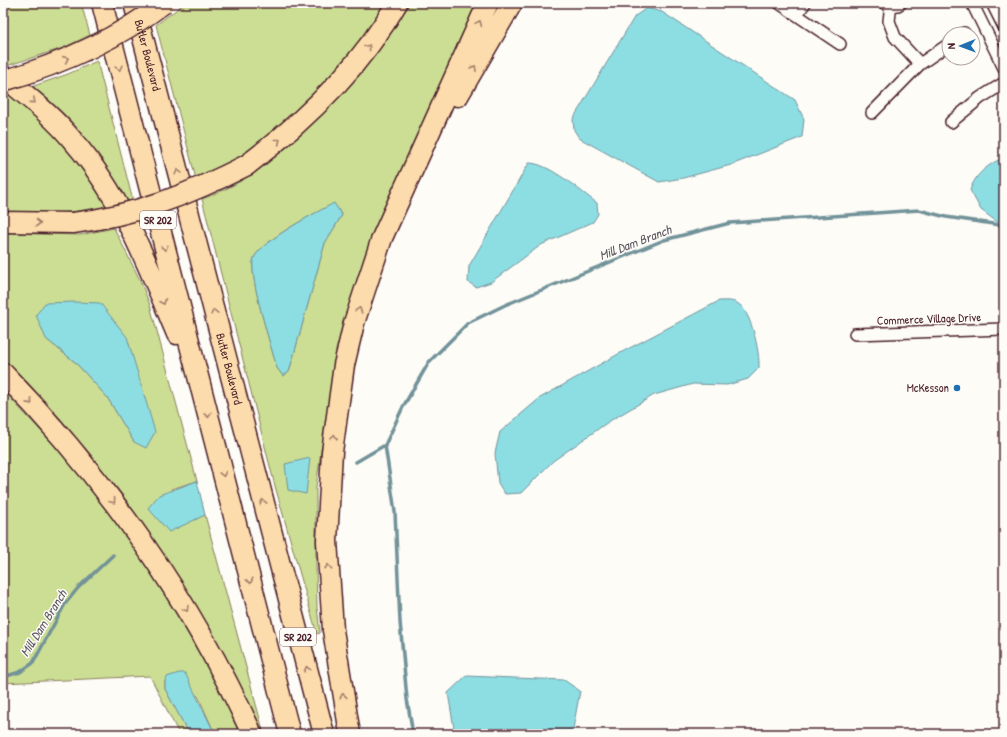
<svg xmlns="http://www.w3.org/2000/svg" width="1007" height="737" font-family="'Patrick Hand',sans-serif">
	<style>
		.green { fill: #ccde93; stroke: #8b7e5f; fill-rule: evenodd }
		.water { fill: #8ddee3; stroke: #729299 }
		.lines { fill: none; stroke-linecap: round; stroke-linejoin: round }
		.stream { stroke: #729299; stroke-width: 3.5 }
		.minor-casing { stroke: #4a1f2b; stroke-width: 14 }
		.motorway-casing { stroke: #4a1f2b; stroke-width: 23 }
		.minor { stroke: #fdfcf7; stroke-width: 11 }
		.motorway { stroke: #fcdcac; stroke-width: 20 }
		.motorway-bridge-casing { stroke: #4a1f2b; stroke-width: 23; stroke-linecap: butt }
		.motorway-bridge { stroke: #fcdcac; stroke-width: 20 }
		.oneway { stroke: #a37e6c }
		.poi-dot { fill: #1f6fb2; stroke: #fdfcf7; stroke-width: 1.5 }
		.labels { text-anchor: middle; stroke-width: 3; stroke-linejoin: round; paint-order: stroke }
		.shield { fill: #fdfcf7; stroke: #806168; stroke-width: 1 }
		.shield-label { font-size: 11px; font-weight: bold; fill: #4a1f2b }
		.street-label { font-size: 12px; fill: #4a1f2b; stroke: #fdfcf7 }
		.poi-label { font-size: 12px; fill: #4a1f2b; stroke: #fdfcf7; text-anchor: end }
		.water-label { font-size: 13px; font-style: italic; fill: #5e5862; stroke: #fdfcf7 }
	</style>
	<rect width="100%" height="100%" fill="#fdfcf7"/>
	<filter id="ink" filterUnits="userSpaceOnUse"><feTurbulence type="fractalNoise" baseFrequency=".025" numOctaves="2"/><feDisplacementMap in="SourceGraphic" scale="8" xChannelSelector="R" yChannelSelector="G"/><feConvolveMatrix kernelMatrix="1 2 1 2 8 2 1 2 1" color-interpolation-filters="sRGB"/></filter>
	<g filter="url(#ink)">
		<!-- green -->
		<path class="green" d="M3,3H81L90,35L63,48L3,67Z
			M185,3H386C356,51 320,91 278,127C263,140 248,153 232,163C220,169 207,174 196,179L156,25Z
			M410,3H482L334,384L320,458L316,487V566L317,607L320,633L317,634L275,486L202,199C253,181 288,148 326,110C342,94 359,77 373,58C386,41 398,22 410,3ZM334,204L342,215L325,243L289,372L283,376L277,368C272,349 247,272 254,258C261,241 316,212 334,204Z
			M97,61L133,201L123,203L31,87L68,74Z
			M3,84L69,148L109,206C71,214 42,214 3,213Z
			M114,228L140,280L150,305L197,481L171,489L193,519L205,515L264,734H256L223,669L3,365V233L80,235ZM100,303L134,442L107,397L75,362L46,339Z
			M3,390C33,423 65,455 93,490C110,511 124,534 140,557C177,613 212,672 240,734H215L198,696L165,681V689L189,734H179L150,676L3,683Z"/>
		<!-- water -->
		<path class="water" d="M647,8L662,12L795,100L804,119L802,137L731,165L683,178L659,182L579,138L574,130L573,119L635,16Z
			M1004,157V227L981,210L970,190C976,173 988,165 1004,157Z
			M529,163C549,163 580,191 597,203L598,214L593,222L541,245L491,282L476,287L468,282L469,266Z
			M334,203L342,215L325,243L289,372L283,376L277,368C272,349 247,272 254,258C261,241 317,212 334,203Z
			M719,301C724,301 732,300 737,303C751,310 760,352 759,368L748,379L727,385L693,384L654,395L608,422L553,461L521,493L505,494L498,483L495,453L500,432L540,398L622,352Z
			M75,302L100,303L127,337L155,432L146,448L134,442L107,397L75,362L46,339L36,315L45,303Z
			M310,458L306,494L288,490L285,464Z
			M197,481L205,515L169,532L148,508L159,495Z
			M179,673H185L215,734H189L165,689V681L167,677Z
			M466,676L564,680L580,691L572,734H455L448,693Z"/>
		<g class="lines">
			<!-- stream -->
			<path class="stream" d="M385,445L395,512L400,622L407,699L413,734
				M356,462L385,445L403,407L429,362L468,323L505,305L664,240L730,223L919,210L946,217L1000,225
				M3,677L20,672L33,663L65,604L78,588L113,555"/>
			<!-- minor casing -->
			<g class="minor-casing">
				<path id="minor" d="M779,3L840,44
					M884,3L898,5L901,3
					M972,3L1004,68
					M992,3L1004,27
					M891,4L889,21L895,37L920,64
					M797,14L805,3
					M963,34L964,33
					M872,113L920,64L949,44
					M951,122L980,98L1004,83
					M855,334L1004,329"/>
			</g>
			<!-- motorway casing -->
			<g class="motorway-casing">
				<g id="motorway">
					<path d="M102,3L290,734"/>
					<path id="s1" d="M134,3L324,734"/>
					<path d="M3,76C28,97 54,117 74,142C122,197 149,268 177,334"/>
					<path d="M458,96L512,3"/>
					<path d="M247,165C306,120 360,68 397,3"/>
					<path d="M3,222L73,223"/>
					<path d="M3,373C105,478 192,601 252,734"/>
					<path d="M350,734L333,630L327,541L332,452L344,365L354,323L382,238L488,3"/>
				</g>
			</g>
			<!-- minor -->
			<use href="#minor" class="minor"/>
			<!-- motorway -->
			<use href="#motorway" class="motorway"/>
			<!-- motorway-bridge casing -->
			<g class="motorway-bridge-casing">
				<path id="motorway-bridge" d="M3,81C61,64 116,40 164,3
					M73,223C137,215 190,194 247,165"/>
			</g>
			<!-- motorway-bridge -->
			<use href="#motorway-bridge" class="motorway-bridge"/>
		</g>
		<!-- one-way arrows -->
		<defs><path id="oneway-chevron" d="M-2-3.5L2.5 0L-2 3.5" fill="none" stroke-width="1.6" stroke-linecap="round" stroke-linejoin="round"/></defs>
		<g class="oneway">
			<use href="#oneway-chevron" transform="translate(479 23) rotate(-66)"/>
			<use href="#oneway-chevron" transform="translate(368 47) rotate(-53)"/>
			<use href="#oneway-chevron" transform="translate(66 59) rotate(-24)"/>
			<use href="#oneway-chevron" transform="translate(119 68) rotate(76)"/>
			<use href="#oneway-chevron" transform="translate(474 68) rotate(-60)"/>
			<use href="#oneway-chevron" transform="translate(33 101) rotate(41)"/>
			<use href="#oneway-chevron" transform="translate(278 141) rotate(-39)"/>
			<use href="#oneway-chevron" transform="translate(178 172) rotate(-104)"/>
			<use href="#oneway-chevron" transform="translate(38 223)"/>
			<use href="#oneway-chevron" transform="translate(165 248) rotate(76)"/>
			<use href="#oneway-chevron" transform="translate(163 302) rotate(67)"/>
			<use href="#oneway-chevron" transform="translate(359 310) rotate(-73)"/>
			<use href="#oneway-chevron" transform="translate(214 312) rotate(-104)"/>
			<use href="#oneway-chevron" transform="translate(30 402) rotate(48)"/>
			<use href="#oneway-chevron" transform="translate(208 415) rotate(76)"/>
			<use href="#oneway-chevron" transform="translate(334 437) rotate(-82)"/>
			<use href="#oneway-chevron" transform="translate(223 474) rotate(76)"/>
			<use href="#oneway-chevron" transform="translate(113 501) rotate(53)"/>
			<use href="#oneway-chevron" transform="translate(263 502) rotate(-104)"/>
			<use href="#oneway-chevron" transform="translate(328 567) rotate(-93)"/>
			<use href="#oneway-chevron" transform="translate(250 581) rotate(75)"/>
			<use href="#oneway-chevron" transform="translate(186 609) rotate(59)"/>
			<use href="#oneway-chevron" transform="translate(307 669) rotate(-105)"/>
			<use href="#oneway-chevron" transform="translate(343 696) rotate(-100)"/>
		</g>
	</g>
	<!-- markers -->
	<circle class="poi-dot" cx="957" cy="388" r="4"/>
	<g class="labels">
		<!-- shield labels -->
		<g class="shield">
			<rect x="140" y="211" width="36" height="18" rx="3"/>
			<rect x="280" y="628" width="36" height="18" rx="3"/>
		</g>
		<g class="shield-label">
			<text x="158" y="224">SR 202</text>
			<text x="298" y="641">SR 202</text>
		</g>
		<!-- street labels -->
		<g class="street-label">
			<text dy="4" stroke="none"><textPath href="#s1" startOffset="54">Butler Boulevard</textPath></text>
			<text transform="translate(929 319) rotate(-2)" y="4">Commerce Village Drive</text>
			<text dy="4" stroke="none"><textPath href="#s1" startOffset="378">Butler Boulevard</textPath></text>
		</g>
		<!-- poi labels -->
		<g class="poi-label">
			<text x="949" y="392">McKesson</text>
		</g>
		<!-- water labels -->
		<g class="water-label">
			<text transform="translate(635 242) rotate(-21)" y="5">Mill Dam Branch</text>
			<text transform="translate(43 623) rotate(-58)" y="5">Mill Dam Branch</text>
		</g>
	</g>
	<!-- margin -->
	<rect width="1007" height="737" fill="none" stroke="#fdfcf7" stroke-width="16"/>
	<rect x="8" y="8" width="991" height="721" fill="none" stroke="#4a1f2b" stroke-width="1.5" filter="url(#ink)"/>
	<!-- north arrow -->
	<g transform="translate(961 46) rotate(269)"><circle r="19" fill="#fdfcf7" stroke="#b5a4a5"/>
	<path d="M0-3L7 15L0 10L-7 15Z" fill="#1f6fb2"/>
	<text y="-6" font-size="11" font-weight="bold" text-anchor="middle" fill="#4a1f2b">N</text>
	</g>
</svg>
